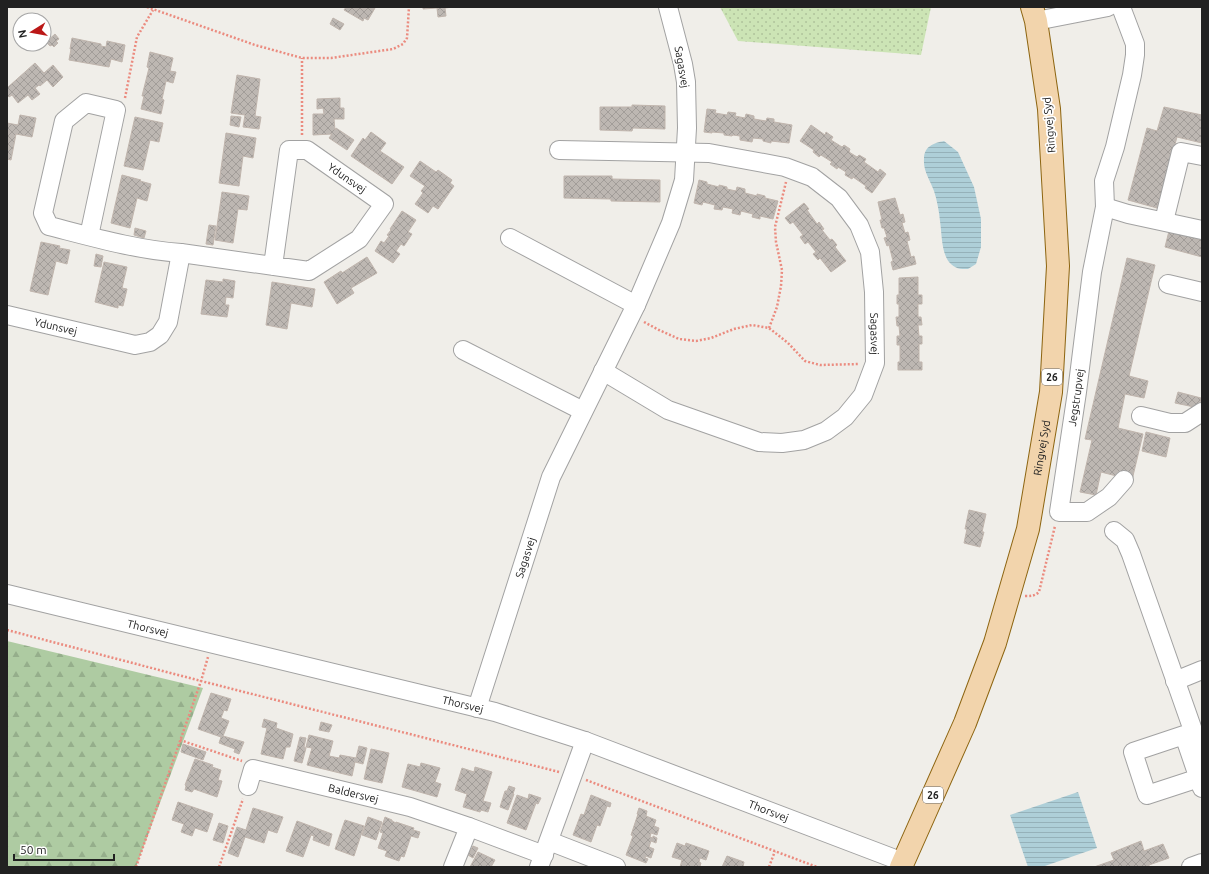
<svg xmlns="http://www.w3.org/2000/svg" width="1209" height="874" font-family="Ubuntu,sans-serif">
	<style>
		.grass { fill: url(#grass-dots) }
		.forest { fill: url(#forest-firs) }
		.water { fill: url(#water-rules) }
		.building { fill: url(#building-cross-hatch); stroke: #c0b5ad }
		.lines { fill: none; stroke-linecap: round; stroke-linejoin: round }
		.minor-casing { stroke: #a2a2a2; stroke-width: 20 }
		.major-casing { stroke: #8d6511; stroke-width: 24 }
		.path { stroke: #eb8b7f; stroke-width: 2.5; stroke-dasharray: 2 2; stroke-linecap: butt }
		.minor { stroke: #fff; stroke-width: 18 }
		.major { stroke: #f2d4ac; stroke-width: 22 }
		.labels { text-anchor: middle; stroke-width: 3.5; stroke-linejoin: round; paint-order: stroke }
		.shield { fill: #fff; stroke: #646464; stroke-width: 1 }
		.shield-label { font-size: 10px; font-weight: bold; fill: #212121 }
		.street-label { font-size: 11px; fill: #212121; stroke: #fff }
	</style>
	<defs>
		<pattern id="grass-dots" width="8" height="8" patternUnits="userSpaceOnUse"><rect width="8" height="8" fill="#cce4b5"/><path d="M2 2h.1M6 6h.1" fill="none" stroke="#afc39b" stroke-width="1.8" stroke-linecap="round"/></pattern>
		<pattern id="forest-firs" width="22" height="20" patternUnits="userSpaceOnUse"><rect width="22" height="20" fill="#aecba2"/><path d="M5 1l3.5 6h-7zM16 11l3.5 6h-7z" fill="#95ae8b"/></pattern>
		<pattern id="water-rules" width="6" height="5" patternUnits="userSpaceOnUse"><rect width="6" height="5" fill="#aecfd8"/><path d="M0 2.5h6" fill="none" stroke="#95b1b9"/></pattern>
		<pattern id="building-cross-hatch" width="8" height="8" patternUnits="userSpaceOnUse"><rect width="8" height="8" fill="#bdb7b2"/><path d="M0 0l8 8M0 8l8-8" fill="none" stroke="#a29d99"/></pattern>
	</defs>
	<rect width="100%" height="100%" fill="#f0eee9"/>
	<!-- grass -->
	<path class="grass" d="M720,7H931L921,55L738,41Z"/>
	<!-- forest -->
	<path class="forest" d="M7,641L203,688L136,867H7Z"/>
	<!-- water -->
	<path class="water" d="M944,141L958,152L974,187L981,219V247L976,264L968,269C960,269 955,269 949,262C941,251 942,234 940,221C939,211 937,200 934,191C930,180 923,171 924,159C924,146 934,143 944,141Z
		M1078,792L1097,848L1042,867H1028L1010,815Z"/>
	<!-- building -->
	<path class="building" d="M346,7H374L375,8L368,20L364,18L363,21L344,10Z
		M423,7H453L445,8L446,16L438,17L437,8L423,9Z
		M333,18L344,24L340,30L330,24Z
		M55,34L59,39L56,41L58,43L54,47L52,45L50,46L46,42Z
		M72,38L101,44V46L106,47L107,41L125,45L122,62L111,59L109,67L69,60L71,49H70Z
		M150,52L173,58L170,71L176,72L173,83L166,81L162,99L164,100L161,114L141,109L144,96H142L149,68L147,67Z
		M35,63L44,73L53,65L63,77L53,87L47,80L40,86L39,85L35,88L40,94L32,100L28,95L18,103L12,95L9,97L7,95V88Z
		M237,75L260,79L255,116L261,117L259,129L243,127L245,115L231,113Z
		M340,98V108H344V119H334L335,130L336,128L354,140L347,150L329,138L332,134L313,135V114H324L323,108L317,109V99Z
		M632,105L665,106V129L633,128L632,131L600,130V107H632Z
		M1164,107L1202,115V143L1177,137L1157,208L1128,200L1147,128L1157,131Z
		M707,109L716,110L715,113L727,115L728,112L736,113L735,116L745,118L746,114L754,116V119L766,121L767,118L774,119V122L792,125L789,143L771,141V143L763,141V139L753,138L752,142L740,140V136L733,135L732,136L724,135V133L712,132V133L704,132Z
		M20,115L36,118L32,137L16,134L11,160L7,159V123L18,125Z
		M231,116L241,117L239,127L230,125Z
		M135,117L163,123L159,142L150,140L143,170L124,166Z
		M811,125L825,135L826,132L833,137L831,140L842,147L844,145L850,149L849,152L857,157L859,155L866,159L864,162L878,172L880,169L886,174L872,193L865,188L866,186L853,177L852,179L845,175L846,172L838,167L837,169L830,164L832,162L821,155L819,157L813,152L814,150L800,141Z
		M371,132L386,143L380,151L404,167L392,184L351,156L363,138L365,140Z
		M226,133L256,138L253,158L243,156L239,186L219,183Z
		M420,161L436,172L438,170L452,180L450,183L454,186L438,209L433,206L428,213L415,204L423,193L421,191L425,186L410,176Z
		M122,175L141,180L140,181L151,184L147,201L137,198L130,228L111,223Z
		M564,176H612V179L660,180V202L611,201V199L564,198Z
		M699,180L707,182V184L719,187V185L727,187V189L736,191L737,187L745,189V193L757,196V194L765,196V198L778,201L773,219L760,216V219L752,217L753,214L741,211L740,215L732,213L733,209L723,207L722,210L714,209L715,205L703,202L702,205L694,203Z
		M222,192L249,196L247,210L238,209L233,243L215,240Z
		M895,198L900,215L903,214L905,222L902,223L905,233L908,232L910,240L907,241L911,257L914,256L916,264L893,270L891,262L893,261L889,245L887,246L884,238L887,237L884,228H882L880,220H882L878,202Z
		M804,203L809,209L807,210L817,224L819,222L824,229L822,230L830,240L832,239L837,245L835,247L846,261L831,272L820,258L818,260L813,254L816,252L808,242L805,244L800,237L803,235L793,222L790,224L785,218Z
		M402,211L416,220L408,232L412,234L404,246L401,244L396,251L400,254L393,263L375,251L381,241L384,243L389,236L387,235L391,230L390,229Z
		M209,225L216,226L213,245L206,244Z
		M135,228L146,231L144,238L134,235Z
		M1169,231L1202,240V257L1165,247Z
		M41,242L60,246L59,248L70,250L67,264L56,261L48,295L30,291Z
		M96,254L103,256L101,267L94,266Z
		M367,257L377,273L351,288L354,293L337,304L324,282L341,271L342,273Z
		M1127,258L1155,265L1129,376L1148,381L1144,398L1125,394L1118,428L1143,434L1132,480L1101,472L1096,495L1080,492L1092,440L1085,439Z
		M104,262L127,267L122,288L127,289L123,306L118,305V308L95,302Z
		M918,277V295H922V304H918V317H921L922,325H918L919,336H922V344H919V362H922V370H898V362H900V345H897V336H900L899,326H897L896,317H899V304H897V295H899V278Z
		M223,279L235,281L233,298L226,297L225,305H229L227,317L201,314L206,280L223,282Z
		M272,282L315,289L312,307L291,303L287,329L266,325Z
		M1178,392L1201,398L1199,408L1175,403Z
		M1146,432L1170,438L1166,457L1142,451Z
		M969,510L986,514L982,532H984L980,547L964,543L967,529H965Z
		M211,693L231,699L227,711L224,710L221,718L229,721L223,736L244,742L239,754L234,752L235,749L219,743L221,737L198,729Z
		M264,719L277,723L276,728L293,734L290,747H286L283,759L261,754L267,728L262,727Z
		M321,722L332,725L329,732L319,730Z
		M309,735L333,741L329,756L339,758L340,755L356,758L359,746L367,748L363,764L355,762L352,776L307,765L312,748L306,747Z
		M300,737L306,738L304,747L306,748L302,763L294,761Z
		M183,744L206,752L203,760L181,752Z
		M371,749L389,753L382,783L364,779Z
		M195,759L213,765L212,767L221,770L218,780L222,781L217,797L194,789L192,792L185,790L186,786L185,785Z
		M421,763L440,768L435,782L441,784L437,797L402,787L408,764L420,767Z
		M475,767L492,772L483,801L491,803L488,812L481,810L480,812L463,807L467,794L455,790L462,768L474,772Z
		M509,786L515,788L513,794H514L508,810L500,807L505,791H507Z
		M529,794L541,798L538,804L536,803L526,830L507,823L517,795L528,799Z
		M591,795L611,803L610,807L607,806L600,826L597,825L591,842L573,835L581,814L584,815Z
		M178,802L213,814L207,832L195,828L192,836L181,832L184,824L172,820Z
		M253,808L283,817L277,833L268,830L264,843L245,837L238,857L228,853L237,827L246,830Z
		M639,808L647,811L646,816L656,820L654,826L659,828L657,835L651,833L650,837L653,838V836L657,838L656,843L651,841L649,847L654,849L651,858L646,856L645,858L648,859L646,863L626,855L633,836L631,835L638,814H637Z
		M368,817L382,822L376,840L362,835Z
		M385,817L392,820V821L396,823V822L414,828L413,830L420,832L418,838L411,836L404,857L401,856L399,861L385,856L387,851L378,848L383,833L380,832Z
		M345,820L364,826L354,856L335,849Z
		M297,821L332,834L329,846L313,840L314,836L311,835L303,857L286,851Z
		M219,823L228,826L223,843L213,840Z
		M1141,841L1144,851L1163,844L1169,858L1149,865V867H1094L1114,860L1111,853Z
		M677,843L685,846L686,843L709,851L706,860L700,858L699,862L701,863L700,866L703,867H680L682,860L672,857Z
		M473,846L478,848L473,858L468,855Z
		M478,852L495,860L491,867H470Z
		M727,856L744,862L743,867H722Z"/>
	<g class="lines">
		<!-- minor casing -->
		<g class="minor-casing">
			<g id="minor">
				<path d="M1036,21L1108,7"/>
				<path id="s1" d="M559,150L709,153L785,167L812,177L839,198L859,225L870,252L874,292L875,363L863,395L845,417L826,431L804,440L782,443L759,442L668,410L603,371"/>
				<path d="M1105,207L1104,181L1115,147L1132,75L1135,55V44L1121,7"/>
				<path d="M1164,221L1181,152L1202,156"/>
				<path d="M89,236L116,110L86,103L64,121L43,213L49,226C92,237 137,250 181,253L309,271L359,239L384,204L307,150H289L273,266"/>
				<path d="M510,238L636,305"/>
				<path d="M1168,284L1202,292"/>
				<path id="s2" d="M7,315L135,345L150,342L160,335L168,322L181,253"/>
				<path d="M463,350L583,411"/>
				<path d="M1141,416L1170,423H1185L1202,412"/>
				<path id="s3" d="M1124,480L1109,497L1087,512H1059L1077,392L1092,272L1105,207L1128,214L1202,230"/>
				<path d="M1114,531L1125,540L1131,554L1202,756"/>
				<path id="s4" d="M7,594L495,712L585,741L903,862"/>
				<path d="M1175,681L1202,670"/>
				<path id="s5" d="M477,708L551,477L636,305L671,223L684,180L687,128L686,82L683,64L668,7"/>
				<path d="M1199,778L1147,795L1133,752L1184,735L1202,788"/>
				<path id="s6" d="M248,786L253,769L410,807L469,827L544,855"/>
				<path d="M549,841L616,867"/>
				<path d="M453,867L469,827"/>
				<path d="M539,867L585,741"/>
				<path d="M1191,867L1202,863"/>
			</g>
		</g>
		<!-- major casing -->
		<g class="major-casing">
			<g id="major">
				<path id="s7" d="M901,867L965,723L995,643L1028,529L1051,392L1058,266L1049,109L1036,21L1032,7"/>
			</g>
		</g>
		<!-- path -->
		<path class="path" d="M147,7L255,45L302,58H331L393,49L403,44L407,38L409,7
			M125,98L137,37L153,10
			M302,135V58
			M644,322L659,330L679,339L696,341L711,338L734,329L752,325L769,328L788,343L805,361L820,365L859,364
			M769,328L777,307L781,286L782,270L776,242L775,227L786,182
			M1025,596C1031,596 1035,596 1039,592L1055,526
			M7,630L201,681L559,772
			M180,740L242,761
			M586,780L817,867
			M136,867L201,681L208,657
			M219,867L243,799
			M769,867L775,851"/>
		<!-- minor -->
		<use href="#minor" class="minor"/>
		<!-- major -->
		<use href="#major" class="major"/>
	</g>
	<g class="labels">
		<!-- shield labels -->
		<g class="shield">
			<rect x="1042" y="369" width="20" height="16" rx="3"/>
			<rect x="923" y="787" width="20" height="16" rx="3"/>
		</g>
		<g class="shield-label">
			<text x="1052" y="381">26</text>
			<text x="933" y="799">26</text>
		</g>
		<!-- street labels -->
		<g class="street-label">
			<text transform="translate(682 67) rotate(80)" y="4">Sagasvej</text>
			<text transform="translate(1049 125) rotate(-95)" y="4">Ringvej Syd</text>
			<text transform="translate(347 178) rotate(35)" y="4">Ydunsvej</text>
			<text dy="4" stroke="none"><textPath href="#s2" startOffset="50">Ydunsvej</textPath></text>
			<text dy="4" stroke="none"><textPath href="#s1" startOffset="435">Sagasvej</textPath></text>
			<text dy="4" stroke="none"><textPath href="#s3" startOffset="193">Jegstrupvej</textPath></text>
			<text dy="4" stroke="none"><textPath href="#s7" startOffset="444">Ringvej Syd</textPath></text>
			<text dy="4" stroke="none"><textPath href="#s5" startOffset="158">Sagasvej</textPath></text>
			<text dy="4" stroke="none"><textPath href="#s4" startOffset="145">Thorsvej</textPath></text>
			<text dy="4" stroke="none"><textPath href="#s4" startOffset="469">Thorsvej</textPath></text>
			<text dy="4" stroke="none"><textPath href="#s6" startOffset="121">Baldersvej</textPath></text>
			<text dy="4" stroke="none"><textPath href="#s4" startOffset="793">Thorsvej</textPath></text>
		</g>
	</g>
	<!-- border -->
	<rect width="1209" height="874" fill="none" stroke="#212121" stroke-width="16"/>
	<!-- north arrow -->
	<g transform="translate(32 32) rotate(259)"><circle r="19" fill="#ffffff" stroke="#a6a6a6"/>
	<path d="M0-3L7 15L0 10L-7 15Z" fill="#bb1817"/>
	<text y="-6" font-size="11" font-weight="bold" text-anchor="middle" fill="#212121">N</text>
	</g>
	<!-- scale -->
	<path d="M14 854v6h100v-6" fill="none" stroke="#212121" stroke-width="2"/>
	<text x="20" y="854" font-size="12" fill="#212121" stroke="#ffffff" stroke-width="3" paint-order="stroke">50 m</text>
</svg>
